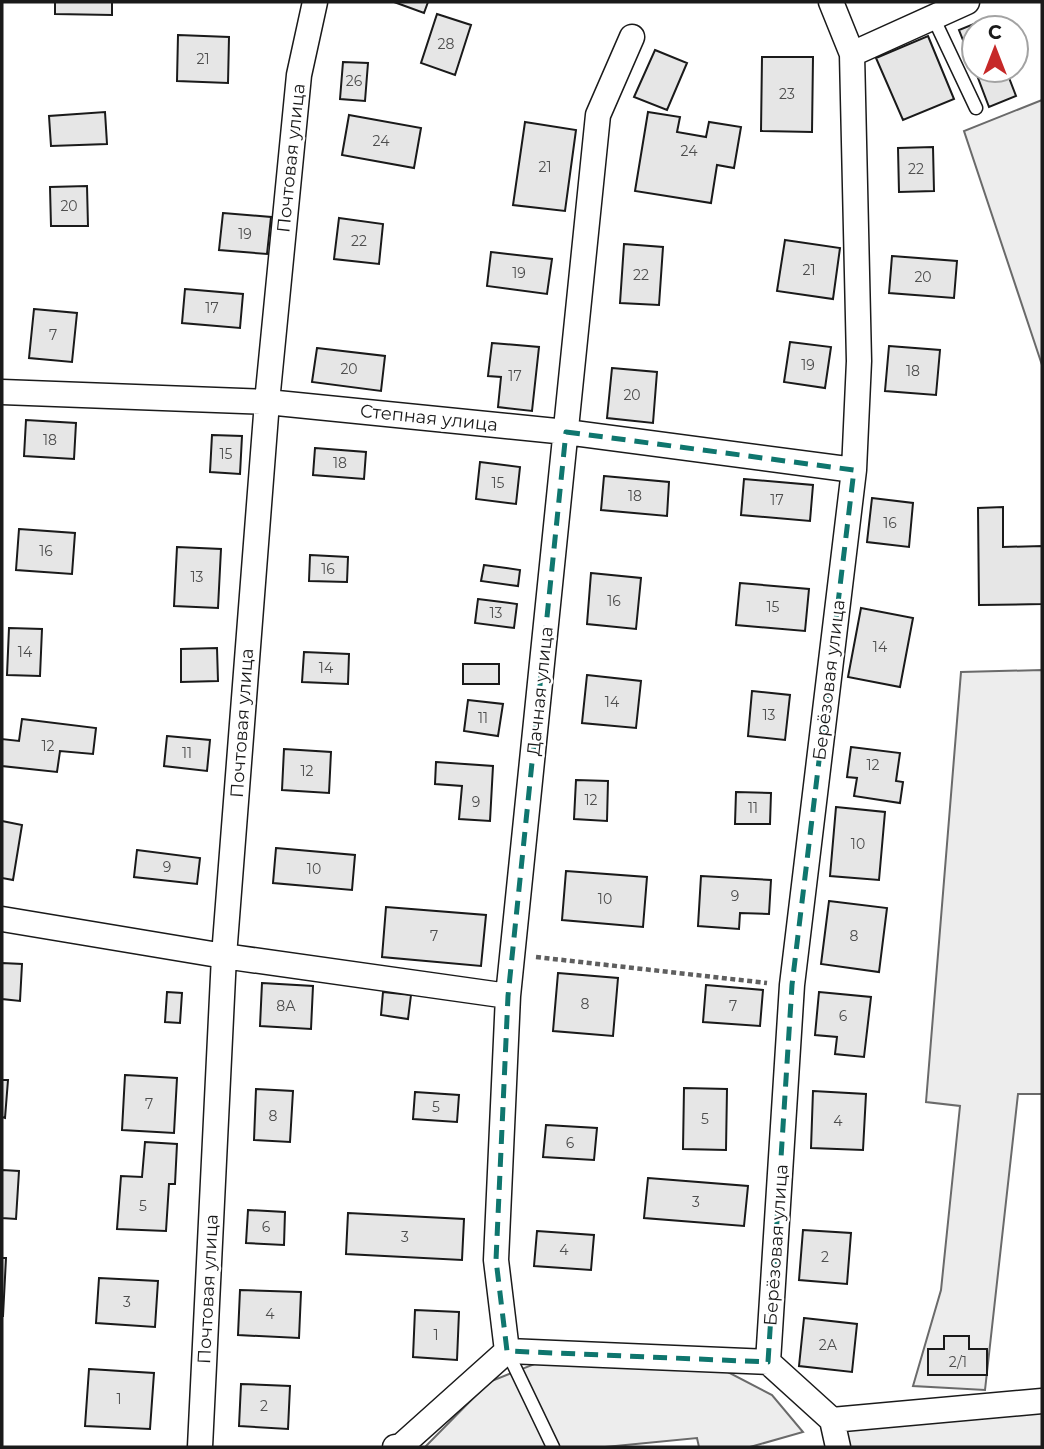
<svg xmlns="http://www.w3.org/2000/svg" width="1044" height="1449" font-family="Montserrat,sans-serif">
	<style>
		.built { fill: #ededed; stroke: #6a6a6a; stroke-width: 2 }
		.building { fill: #e6e6e6; stroke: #1a1a1a; stroke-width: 2 }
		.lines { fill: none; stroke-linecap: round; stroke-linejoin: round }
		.service-casing { stroke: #1a1a1a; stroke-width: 15 }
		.minor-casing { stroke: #1a1a1a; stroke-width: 27 }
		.path { stroke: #5f5f5f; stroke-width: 4.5; stroke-dasharray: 5 3.5; stroke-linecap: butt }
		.service { stroke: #fff; stroke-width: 12 }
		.minor { stroke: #fff; stroke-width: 24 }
		.marked { fill: none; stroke: #0f766e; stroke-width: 5; stroke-dasharray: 14 9; stroke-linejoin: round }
		.labels { text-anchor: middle; stroke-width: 5; stroke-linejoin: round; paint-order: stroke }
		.number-label { font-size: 14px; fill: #4d4d4d }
		.street-label { font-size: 18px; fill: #1a1a1a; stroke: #fff }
	</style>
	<rect width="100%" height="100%" fill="#fff"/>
	<!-- built -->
	<path class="built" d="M1042,100V365L964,131Z
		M1042,670V1094H1018L985,1390L913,1386L941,1290L960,1106L926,1102L961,672Z
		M542,1361L724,1370L772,1395L803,1432L750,1447H699L697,1438L605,1447H425L489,1382Z
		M1042,1411V1447H849L845,1430Z"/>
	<!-- building -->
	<path class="building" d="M55,2H112V15L55,14Z
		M394,2H428L424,13Z
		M437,14L471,25L455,75L421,63Z
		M986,19L990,28H974V68L959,30Z
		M178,35L229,37L228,83L177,81Z
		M928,36L954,99L903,120L876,58Z
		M655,50L687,63L667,110L634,97Z
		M762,57H813L812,132L761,131Z
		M343,62L368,63L365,101L340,99Z
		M975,70H1006L1016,96L989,107Z
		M105,112L107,144L51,146L49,116Z
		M648,112L680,117L677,132L706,137L709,122L741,127L734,168L717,165L711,203L635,191Z
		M349,115L421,128L414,168L342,155Z
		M525,122L576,130L565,211L513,205Z
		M933,147L934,191L899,192L898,148Z
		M87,186L88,226H51L50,187Z
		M223,213L271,217L267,254L219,250Z
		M339,218L383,224L379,264L334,259Z
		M785,240L840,248L833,299L777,291Z
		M624,244L663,247L659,305L620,303Z
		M491,252L552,259L547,294L487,286Z
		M892,256L957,261L954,298L889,293Z
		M185,289L243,294L240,328L182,323Z
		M34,309L77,313L72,362L29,358Z
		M790,342L831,347L825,388L784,382Z
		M492,343L539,347L532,411L498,407L501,377L488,376Z
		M889,346L940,350L936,395L885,391Z
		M317,348L385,356L381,391L312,382Z
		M612,368L657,372L653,423L607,418Z
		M26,420L76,423L74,459L24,456Z
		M212,435L242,436L240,474L210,472Z
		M315,448L366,452L364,479L313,475Z
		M480,462L520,467L516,504L476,499Z
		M604,476L669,482L667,516L601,510Z
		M744,479L813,485L810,521L741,515Z
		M872,498L913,503L909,547L867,542Z
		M1003,507V547L1042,546V604L979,605L978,508Z
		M19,529L75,533L72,574L16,570Z
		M177,547L221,549L218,608L174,606Z
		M310,555L348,557L347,582L309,581Z
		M484,565L520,570L518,586L481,581Z
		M591,573L641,578L636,629L587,624Z
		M740,583L809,589L805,631L736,625Z
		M478,599L517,604L514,628L475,623Z
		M861,608L913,618L900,687L848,677Z
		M9,628L42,629L40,676L7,675Z
		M217,648L218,681L181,682V649Z
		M304,652L349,654L348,684L302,682Z
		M463,664H499V684H463Z
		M587,675L641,681L636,728L582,723Z
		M752,691L790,695L785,740L748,736Z
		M468,700L503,704L498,736L464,731Z
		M22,719L96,728L93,754L60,751L57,772L2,766V739L19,741Z
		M167,736L210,740L207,771L164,766Z
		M851,747L900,753L896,781L903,782L900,803L854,796L857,778L847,777Z
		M284,749L331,752L329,793L282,790Z
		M436,762L493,766L490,821L459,819L462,786L435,784Z
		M576,780L608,781L607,821L574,819Z
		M736,792L771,793L770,824H735Z
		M836,807L885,812L879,880L830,876Z
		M2,821L22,825L13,880L2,878Z
		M276,848L355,855L352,890L273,883Z
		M137,850L200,858L197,884L134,877Z
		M566,871L647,877L643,927L562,920Z
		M701,876L771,880L769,914L740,913L739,929L698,926Z
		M829,901L887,908L879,972L821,964Z
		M386,907L486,915L481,966L382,957Z
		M2,963L22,964L20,1001L2,999Z
		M558,973L618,978L613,1036L553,1031Z
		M262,983L313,986L311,1029L260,1026Z
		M706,985L763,990L760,1026L703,1022Z
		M167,992L182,993L180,1023L165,1022Z
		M383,992L411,995L408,1019L381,1015Z
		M819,992L871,997L864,1057L835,1054L837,1037L815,1035Z
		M125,1075L177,1078L174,1133L122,1130Z
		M2,1080H8L5,1118L2,1117Z
		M684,1088L727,1089L726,1150L683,1149Z
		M256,1089L293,1091L290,1142L254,1140Z
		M813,1091L866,1094L863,1150L811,1148Z
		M415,1092L459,1095L457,1122L413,1119Z
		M546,1125L597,1128L594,1160L543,1157Z
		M145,1142L177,1144L175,1184H169L166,1231L117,1229L121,1176L142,1177Z
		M2,1170L19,1171L16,1219L2,1218Z
		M648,1178L748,1186L744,1226L644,1218Z
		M248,1210L285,1212L284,1245L246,1243Z
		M348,1213L464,1219L462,1260L346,1254Z
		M803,1230L851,1233L847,1284L799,1280Z
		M537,1231L594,1235L591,1270L534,1266Z
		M2,1258H6L3,1316H2Z
		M99,1278L158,1281L155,1327L96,1323Z
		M240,1290L301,1292L299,1338L238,1335Z
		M415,1310L459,1312L457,1360L413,1357Z
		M804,1318L857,1324L852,1372L799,1366Z
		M944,1336H969V1349H987V1375H928V1349H944Z
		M89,1369L154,1373L150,1429L85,1426Z
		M241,1384L290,1386L288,1429L239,1426Z"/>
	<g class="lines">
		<!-- service casing -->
		<g class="service-casing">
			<path id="service" d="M933,17L976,108
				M507,1351L553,1447"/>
		</g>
		<!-- minor casing -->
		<g class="minor-casing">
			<path id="minor" d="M852,54L967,2
				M2,392L267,402L566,432L854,470
				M2,919L224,956L508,996
				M507,1351L496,1260L508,996L598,115L632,37
				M768,1362L792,985L854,470L859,361L852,54L831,2
				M832,1420L838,1447
				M200,1447L224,956L267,402L299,75L315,2
				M395,1447L401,1446L507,1351L768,1362L832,1420L1042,1401"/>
		</g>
		<!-- path -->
		<path class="path" d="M536,957L767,983"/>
		<!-- service -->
		<use href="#service" class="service"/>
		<!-- minor -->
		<use href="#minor" class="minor"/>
	</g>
	<!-- marked area -->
	<path class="marked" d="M566,432L854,470L792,985L768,1362L507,1351L496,1260L508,996Z"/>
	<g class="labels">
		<!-- number labels -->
		<g class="number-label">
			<text x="446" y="49">28</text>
			<text x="203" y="64">21</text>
			<text x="354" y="86">26</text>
			<text x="787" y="99">23</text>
			<text x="381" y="146">24</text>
			<text x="689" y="156">24</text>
			<text x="545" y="172">21</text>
			<text x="916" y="174">22</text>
			<text x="69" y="211">20</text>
			<text x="245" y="239">19</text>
			<text x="359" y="246">22</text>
			<text x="809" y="275">21</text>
			<text x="519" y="278">19</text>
			<text x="641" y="280">22</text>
			<text x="923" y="282">20</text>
			<text x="212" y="313">17</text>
			<text x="53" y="340">7</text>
			<text x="808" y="370">19</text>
			<text x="349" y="374">20</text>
			<text x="913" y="376">18</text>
			<text x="515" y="381">17</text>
			<text x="632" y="400">20</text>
			<text x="50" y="445">18</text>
			<text x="226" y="459">15</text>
			<text x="340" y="468">18</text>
			<text x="498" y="488">15</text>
			<text x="635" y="501">18</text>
			<text x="777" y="505">17</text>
			<text x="890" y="528">16</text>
			<text x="46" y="556">16</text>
			<text x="328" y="574">16</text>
			<text x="197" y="582">13</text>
			<text x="614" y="606">16</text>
			<text x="773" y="612">15</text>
			<text x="496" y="618">13</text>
			<text x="880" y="652">14</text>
			<text x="25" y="657">14</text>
			<text x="326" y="673">14</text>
			<text x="612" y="707">14</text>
			<text x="769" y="720">13</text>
			<text x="483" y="723">11</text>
			<text x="48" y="751">12</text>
			<text x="187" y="758">11</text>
			<text x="873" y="770">12</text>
			<text x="307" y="776">12</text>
			<text x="591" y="805">12</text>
			<text x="476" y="807">9</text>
			<text x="753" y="813">11</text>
			<text x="858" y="849">10</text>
			<text x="167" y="872">9</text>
			<text x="314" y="874">10</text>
			<text x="735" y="901">9</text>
			<text x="605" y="904">10</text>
			<text x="434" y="941">7</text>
			<text x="854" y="941">8</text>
			<text x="585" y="1009">8</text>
			<text x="286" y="1011">8А</text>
			<text x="733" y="1011">7</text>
			<text x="843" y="1021">6</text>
			<text x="149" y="1109">7</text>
			<text x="436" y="1112">5</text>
			<text x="273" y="1121">8</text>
			<text x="705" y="1124">5</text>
			<text x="838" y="1126">4</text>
			<text x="570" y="1148">6</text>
			<text x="696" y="1207">3</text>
			<text x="143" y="1211">5</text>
			<text x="266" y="1232">6</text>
			<text x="405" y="1242">3</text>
			<text x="564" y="1255">4</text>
			<text x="825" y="1262">2</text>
			<text x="127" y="1307">3</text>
			<text x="270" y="1319">4</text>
			<text x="436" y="1340">1</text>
			<text x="828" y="1350">2А</text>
			<text x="958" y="1367">2/1</text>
			<text x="119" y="1404">1</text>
			<text x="264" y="1411">2</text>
		</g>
		<!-- street labels -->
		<g class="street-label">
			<text transform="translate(291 158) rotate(-84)" y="6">Почтовая улица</text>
			<text transform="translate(429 418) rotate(6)" y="6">Степная улица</text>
			<text transform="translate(829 680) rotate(-83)" y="6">Берёзовая улица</text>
			<text transform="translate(540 691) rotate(-84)" y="6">Дачная улица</text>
			<text transform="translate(242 723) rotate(-86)" y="6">Почтовая улица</text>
			<text transform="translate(776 1245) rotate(-86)" y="6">Берёзовая улица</text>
			<text transform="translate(208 1289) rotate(-87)" y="6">Почтовая улица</text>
		</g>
	</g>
	<!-- border -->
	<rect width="1044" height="1449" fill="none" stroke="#1a1a1a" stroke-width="7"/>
	<!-- north arrow -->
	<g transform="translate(995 49)"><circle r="33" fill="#ffffff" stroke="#a3a3a3" stroke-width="2"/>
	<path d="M0-5L12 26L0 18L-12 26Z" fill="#c62828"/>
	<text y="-10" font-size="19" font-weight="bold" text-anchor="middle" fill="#1a1a1a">С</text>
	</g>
</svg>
